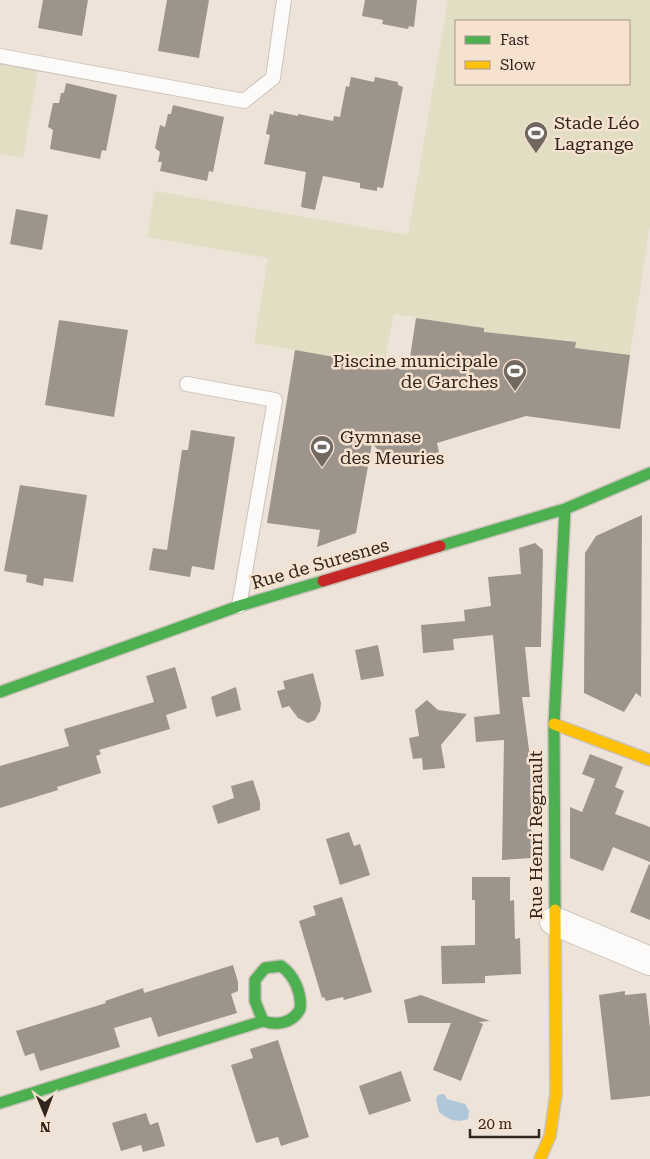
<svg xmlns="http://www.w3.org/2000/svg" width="650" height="1159" font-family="'Roboto Serif',serif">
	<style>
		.green { fill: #e1dec3; fill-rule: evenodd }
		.water { fill: #b0c6d9 }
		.building { fill: #9d948c }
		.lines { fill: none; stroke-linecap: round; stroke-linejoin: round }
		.lane-casing { stroke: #cbc2bb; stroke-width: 16 }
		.street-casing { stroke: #cbc2bb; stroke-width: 30 }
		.fast-casing { stroke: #cbc2bb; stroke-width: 14 }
		.slow-casing { stroke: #cbc2bb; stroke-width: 14 }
		.jam-casing { stroke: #cbc2bb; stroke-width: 14 }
		.lane { stroke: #fcfbf9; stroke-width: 14 }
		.street { stroke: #fcfbf9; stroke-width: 28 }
		.fast { stroke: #4caf50; stroke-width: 11 }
		.slow { stroke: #ffc107; stroke-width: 11 }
		.jam { stroke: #c62828; stroke-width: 11 }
		.labels { text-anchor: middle; stroke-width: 5; stroke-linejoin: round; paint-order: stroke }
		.poi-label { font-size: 18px; fill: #2e261f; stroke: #f7e2cf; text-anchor: start }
		.street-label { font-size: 18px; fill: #2e261f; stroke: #f7e2cf }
	</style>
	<rect width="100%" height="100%" fill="#eee3d8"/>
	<!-- green -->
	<path class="green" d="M448,0H650V224L630,355L575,348L576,342L484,332V328L394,314L384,366L254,343L268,258L147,237L155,191L408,235ZM456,21H629V84H456Z
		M0,64L38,70L23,158L0,153Z"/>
	<!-- water -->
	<path class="water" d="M444,1094L447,1099L465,1104L469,1111L468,1119C456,1123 449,1120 439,1112L436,1099L438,1095Z"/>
	<!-- building -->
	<path class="building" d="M43,0H88L82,36L38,28Z
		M167,0H209L199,58L158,51Z
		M365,0H417L414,27L409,26L408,29L382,24L383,20L362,16Z
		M351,77L374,82L375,77L398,82V85L403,87L383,188L377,187V191L360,188V183L323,176L315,210L301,207L306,172L264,164L270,135L266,134L270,114L273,115L274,111L298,116V114L333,121L334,116L340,117L346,86L349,87Z
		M66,83L117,95L106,151L102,150L100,159L50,149L53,130L48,127L53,103H59L61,93H64Z
		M173,105L224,117L213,172L209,171L207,181L160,171L162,162H158L160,152L155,148L160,125L165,127L168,114H171Z
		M16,209L48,215L42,250L10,244Z
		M416,318L484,328V332L576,342L575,348L630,355L620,429L526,416L437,443L439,452L395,466L372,444L356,533L317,547L320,530L267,523L295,350L408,370Z
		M59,320L128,330L114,417L45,405Z
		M191,430L235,437L214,570L192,566L190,577L149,570L153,548L167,550L182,450H188Z
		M20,485L87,495L73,582L44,578L43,586L26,582L27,575L4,571Z
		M642,515L641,697L636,693L624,712L584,693L585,553L596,536Z
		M535,543L543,550L541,647H525L530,697H522L530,757L532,858L502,860L504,740L476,742L474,717L500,714L493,635L453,639L454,650L423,653L421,625L465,621L464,610L491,606L488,577L521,574L519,548Z
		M378,645L384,676L361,680L355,650Z
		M175,667L187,708L166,715L170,729L99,750L101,754L96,756L101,773L57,787L58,790L0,808V766L69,746L64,729L154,702L146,676Z
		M313,673L321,703L320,711L315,720L308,723L298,718L289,706L282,708L277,691L285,689L283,681Z
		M236,687L241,710L216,717L211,697Z
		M427,700L438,710L467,714L441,745L445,768L423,770L422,758L413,759L409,738L419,736L415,710Z
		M590,754L623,767L615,787L624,791L615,814L650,827V862L613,847L603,871L570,858V807L582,812L595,779L582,774Z
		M253,780L260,802V810L218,824L212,806L234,798L231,786Z
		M349,832L354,846L360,844L370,875L340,885L326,839Z
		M649,864L650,865V920L630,912Z
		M472,877H510V901L514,900L515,939L520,938L521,974L485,976V983L442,984L441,946L475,945V900H472Z
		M342,897L372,992L344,1000L343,997L326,1001L324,997L322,998L299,921L316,915L313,906Z
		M233,965L238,982V991L231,994L237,1013L158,1037L151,1017L114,1028L120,1047L40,1071L34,1053L25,1056L16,1031L106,1003L105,1001L143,988L144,993Z
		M625,991V995L646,993L650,1028V1096L611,1100L599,995Z
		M421,995L490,1021L479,1022L483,1024L461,1081L433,1070L451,1023H408L404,1000Z
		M278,1040L309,1137L281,1146L278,1137L256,1143L231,1065L253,1058L250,1049Z
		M401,1071L411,1101L369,1115L359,1086Z
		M146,1113L150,1125L158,1122L165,1146L143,1152L141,1145L121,1151L112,1123Z"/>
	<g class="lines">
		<!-- lane casing -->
		<g class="lane-casing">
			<path id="lane" d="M0,56L244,101L273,78L284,0
				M187,384L275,400L239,606"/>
		</g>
		<!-- street casing -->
		<g class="street-casing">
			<path id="street" d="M554,921L650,961"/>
		</g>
		<!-- fast casing -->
		<g class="fast-casing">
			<path id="fast" d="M440,546L565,509L650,473
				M0,692L239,606L323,581
				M555,910L554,724L565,509
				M0,1103L263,1021C277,1026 293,1023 300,1009C302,993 294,975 281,966L265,968L255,980V1001L263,1021"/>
		</g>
		<!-- slow casing -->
		<g class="slow-casing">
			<path id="slow" d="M554,724L650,760
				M540,1159L550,1136L556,1094L555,910"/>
		</g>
		<!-- jam casing -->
		<g class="jam-casing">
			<path id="jam" d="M323,581L440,546"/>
		</g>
		<!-- lane -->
		<use href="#lane" class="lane"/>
		<!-- street -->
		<use href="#street" class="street"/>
		<!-- fast -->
		<use href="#fast" class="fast"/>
		<!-- slow -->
		<use href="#slow" class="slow"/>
		<!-- jam -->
		<use href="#jam" class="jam"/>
	</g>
	<!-- icons -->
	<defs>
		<g id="stadium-pin" transform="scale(1.25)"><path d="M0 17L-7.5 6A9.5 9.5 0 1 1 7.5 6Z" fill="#716860" stroke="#f7e2cf"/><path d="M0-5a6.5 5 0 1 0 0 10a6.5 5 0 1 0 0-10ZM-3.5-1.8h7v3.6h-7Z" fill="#fff"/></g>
	</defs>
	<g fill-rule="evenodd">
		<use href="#stadium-pin" x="536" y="133"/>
		<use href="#stadium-pin" x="515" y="371"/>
		<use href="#stadium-pin" x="322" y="447"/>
	</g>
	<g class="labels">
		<!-- poi labels -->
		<g class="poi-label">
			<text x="554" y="129">Stade Léo<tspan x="554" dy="21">Lagrange</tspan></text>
			<text x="498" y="367" text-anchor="end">Piscine municipale<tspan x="498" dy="21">de Garches</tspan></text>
			<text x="340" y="443">Gymnase<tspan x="340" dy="21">des Meuries</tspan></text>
		</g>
		<!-- street labels -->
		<g class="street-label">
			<text transform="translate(320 564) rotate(-16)" y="6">Rue de Suresnes</text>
			<text transform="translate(536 835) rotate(-90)" y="6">Rue Henri Regnault</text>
		</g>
	</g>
	<!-- legend -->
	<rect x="455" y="20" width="175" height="65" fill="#f7e2cf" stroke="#a79789"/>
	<rect x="465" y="36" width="25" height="8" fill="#4caf50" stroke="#a79789"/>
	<text x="500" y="45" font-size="15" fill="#2e261f">Fast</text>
	<rect x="465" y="61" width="25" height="8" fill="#ffc107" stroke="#a79789"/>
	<text x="500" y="70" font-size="15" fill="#2e261f">Slow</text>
	<!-- north arrow -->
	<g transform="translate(45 1114) rotate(179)" stroke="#f7e2cf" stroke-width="4" paint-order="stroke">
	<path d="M0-4L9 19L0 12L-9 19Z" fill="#2e261f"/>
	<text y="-8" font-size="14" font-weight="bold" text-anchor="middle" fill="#2e261f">N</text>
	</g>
	<!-- scale -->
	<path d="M470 1129v8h69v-8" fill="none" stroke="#2e261f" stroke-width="2.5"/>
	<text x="478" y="1129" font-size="15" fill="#2e261f" stroke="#f7e2cf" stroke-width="4" paint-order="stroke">20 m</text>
</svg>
